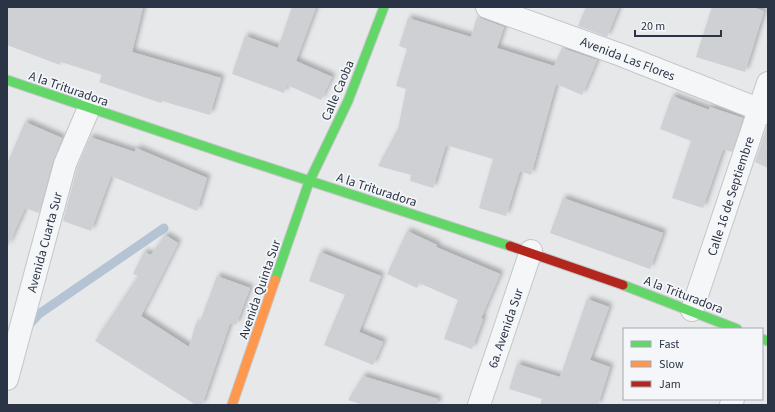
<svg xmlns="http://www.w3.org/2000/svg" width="775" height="412" font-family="'Source Sans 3',sans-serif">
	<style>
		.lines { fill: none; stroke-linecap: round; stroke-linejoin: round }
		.stream { stroke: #b4c4d5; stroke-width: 9 }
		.building { fill: #ced0d3; filter: url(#shadow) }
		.street-casing { stroke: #c4c6c8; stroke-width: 24 }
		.fast-casing { stroke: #c4c6c8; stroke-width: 11 }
		.slow-casing { stroke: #c4c6c8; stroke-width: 11 }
		.jam-casing { stroke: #c4c6c8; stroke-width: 11 }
		.street { stroke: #f5f6f7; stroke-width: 22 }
		.fast { stroke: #63d668; stroke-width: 9 }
		.slow { stroke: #ff974d; stroke-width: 9 }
		.jam { stroke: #b3261e; stroke-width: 9 }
		.labels { text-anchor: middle; stroke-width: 3.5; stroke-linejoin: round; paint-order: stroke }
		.street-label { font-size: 13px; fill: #2b3445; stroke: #f4f6f9 }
	</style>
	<defs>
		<filter id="shadow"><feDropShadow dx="3.5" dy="-3.5" stdDeviation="2" flood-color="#0004"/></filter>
	</defs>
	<rect width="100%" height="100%" fill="#e6e8ea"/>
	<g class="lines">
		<!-- stream -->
		<path class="stream" d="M28,326L39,314L164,228"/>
	</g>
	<!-- building -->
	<path class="building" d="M7,7H143L132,52L221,78L210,115L162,101L161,103L99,82L102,75L61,62L60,65L7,45Z
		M292,7H316L296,61L332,77L321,100L287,85L284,93L232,74L245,36L278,48Z
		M586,7H619L607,37L578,26Z
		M712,7H752L764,11L745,72L696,57Z
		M477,17L504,27L497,48L554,66L562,48L597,60L582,95L556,84L531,175L520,171L506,216L479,208L493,159L446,145L433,188L410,181L411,175L378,166L398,129L406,89L396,86L407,49L399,46L408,18L471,37Z
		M672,96L709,110L710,107L743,118L732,152L723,149L703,208L672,198L691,141L660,129Z
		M25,122L62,138L53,161L39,213L25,208L7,248V164Z
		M767,126H768V168L755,162Z
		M90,137L135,152L136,148L207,178L197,211L111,176L91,231L63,221L77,168Z
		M563,198L663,233L650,269L550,233Z
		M407,231L437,245L436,247L500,274L481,318L483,319L472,349L444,339L458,300L419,283L417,288L387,274Z
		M165,235L178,243L141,316L189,347L196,323L199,324L217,276L250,288L236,325L230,323L202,405H196L95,341L138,276L133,274L144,252L151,255Z
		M320,252L381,276L359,332L383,342L373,365L324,345L345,295L309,281Z
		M587,299L609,307L590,360L610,367L598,405H540L542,399L509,389L517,364L560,377Z
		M363,376L438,399L437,405H363L348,400Z"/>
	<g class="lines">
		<!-- street casing -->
		<g class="street-casing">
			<path id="street" d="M487,7L621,55L768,113
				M692,310L768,83
				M7,379L65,164L89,108
				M479,405L531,251
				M731,405L733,399"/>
		</g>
		<!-- fast casing -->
		<g class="fast-casing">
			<path id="fast" d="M7,80L236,157L510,246
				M275,280L309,182L348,101L384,7
				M623,285L737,329
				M762,339L768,341"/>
		</g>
		<!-- slow casing -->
		<g class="slow-casing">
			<path id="slow" d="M232,405L275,280"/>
		</g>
		<!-- jam casing -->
		<g class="jam-casing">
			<path id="jam" d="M510,246L623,285"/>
		</g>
		<!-- street -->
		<use href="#street" class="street"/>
		<!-- fast -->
		<use href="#fast" class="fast"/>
		<!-- slow -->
		<use href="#slow" class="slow"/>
		<!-- jam -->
		<use href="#jam" class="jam"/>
	</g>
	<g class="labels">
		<!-- street labels -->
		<g class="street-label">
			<text transform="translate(628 58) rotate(21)" y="5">Avenida Las Flores</text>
			<text transform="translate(69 88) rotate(19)" y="5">A la Trituradora</text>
			<text transform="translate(337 90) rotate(-67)" y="5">Calle Caoba</text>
			<text transform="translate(377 189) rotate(18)" y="5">A la Trituradora</text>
			<text transform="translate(730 196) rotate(-72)" y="5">Calle 16 de Septiembre</text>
			<text transform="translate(44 242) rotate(-75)" y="5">Avenida Cuarta Sur</text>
			<text transform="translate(259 289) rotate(-71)" y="5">Avenida Quinta Sur</text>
			<text transform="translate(684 294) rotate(21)" y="5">A la Trituradora</text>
			<text transform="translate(505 328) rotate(-71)" y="5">6a. Avenida Sur</text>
		</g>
	</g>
	<!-- border -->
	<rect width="775" height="412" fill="none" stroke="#2b3445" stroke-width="16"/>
	<!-- legend -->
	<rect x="623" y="328" width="140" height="72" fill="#f4f6f9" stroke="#a4a8b1"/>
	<rect x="631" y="341" width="20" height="6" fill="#63d668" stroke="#a4a8b1"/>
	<text x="659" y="348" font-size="12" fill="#2b3445">Fast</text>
	<rect x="631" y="361" width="20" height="6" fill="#ff974d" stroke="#a4a8b1"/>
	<text x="659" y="368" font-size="12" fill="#2b3445">Slow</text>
	<rect x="631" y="381" width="20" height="6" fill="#b3261e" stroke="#a4a8b1"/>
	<text x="659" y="388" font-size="12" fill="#2b3445">Jam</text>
	<!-- scale -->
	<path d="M635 30v6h86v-6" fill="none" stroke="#2b3445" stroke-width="2"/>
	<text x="641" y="30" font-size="12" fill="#2b3445" stroke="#f4f6f9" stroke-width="3" paint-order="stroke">20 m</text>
</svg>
